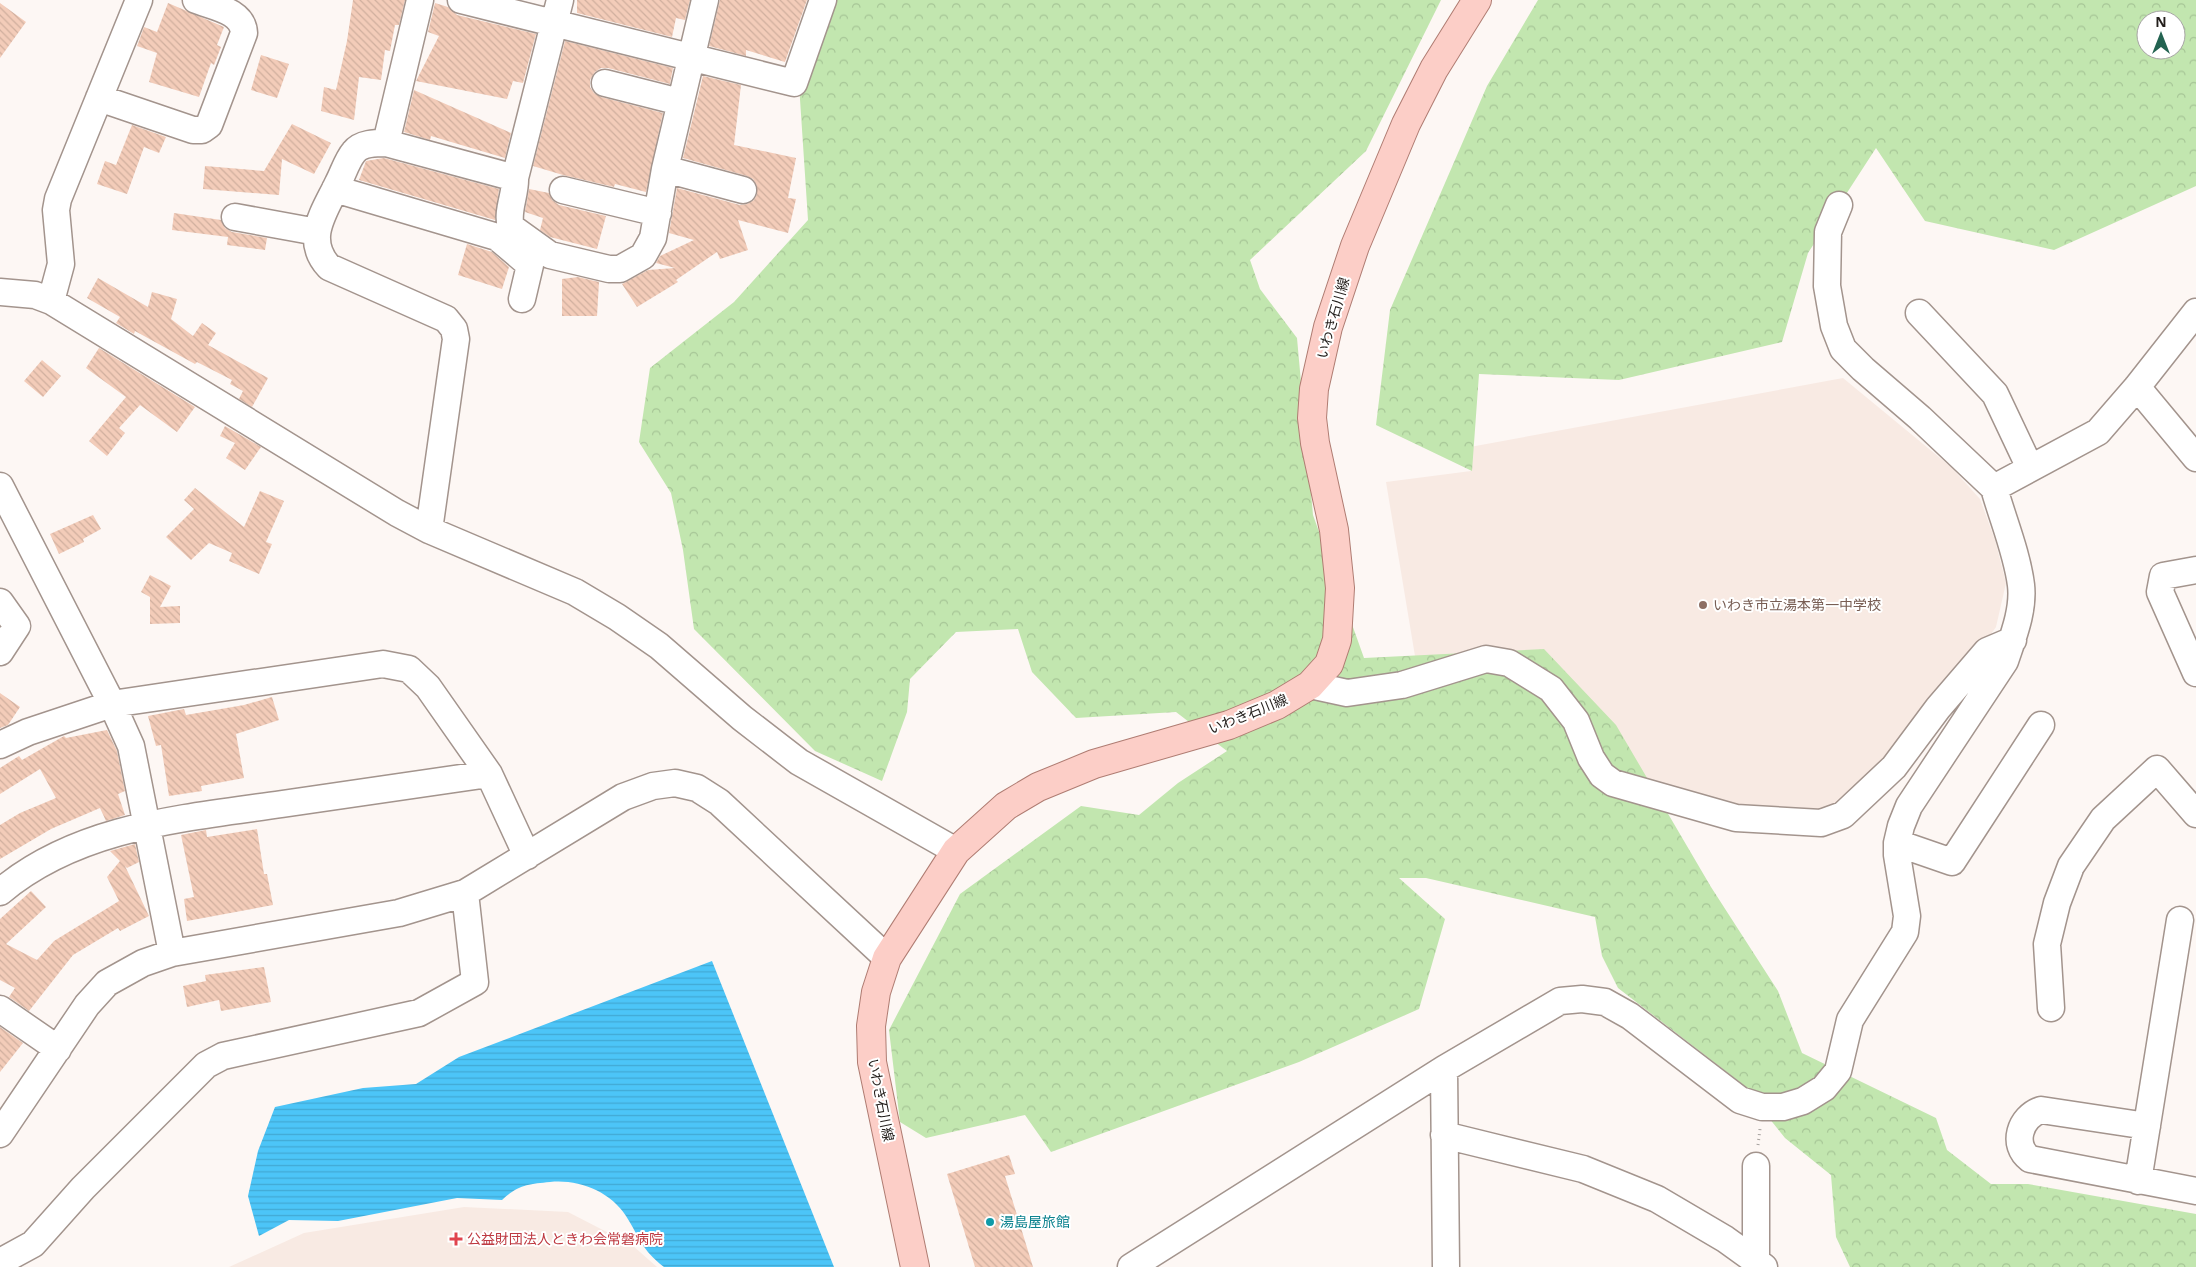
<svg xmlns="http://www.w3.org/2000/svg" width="2196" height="1267" font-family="'Noto Sans','Noto Sans JP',sans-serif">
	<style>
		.built { fill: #f8eae3 }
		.forest { fill: url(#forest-crowns); fill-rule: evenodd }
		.water { fill: url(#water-rules) }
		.building { fill: url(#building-back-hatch) }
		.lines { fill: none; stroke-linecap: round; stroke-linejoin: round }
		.minor-casing { stroke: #a3948d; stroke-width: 29 }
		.major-casing { stroke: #af7c72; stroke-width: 30 }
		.path { stroke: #a7a29f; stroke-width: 3; stroke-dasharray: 1 4; stroke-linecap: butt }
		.minor { stroke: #fff; stroke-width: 26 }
		.major { stroke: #fccec7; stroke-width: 28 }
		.education-dot { fill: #8d6e63; stroke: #fff; stroke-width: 2 }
		.culture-dot { fill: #0f9aa8; stroke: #fff; stroke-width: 2 }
		.health-dot { fill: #e0444e; stroke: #fff; stroke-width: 2 }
		.labels { text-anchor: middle; stroke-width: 4; stroke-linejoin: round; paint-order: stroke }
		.street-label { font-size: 14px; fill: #231e1b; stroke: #fff }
		.education-label { font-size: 14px; fill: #785e54; stroke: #fff; text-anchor: start }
		.culture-label { font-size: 14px; fill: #0d838f; stroke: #fff; text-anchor: start }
		.health-label { font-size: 14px; fill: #be3a42; stroke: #fff; text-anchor: start }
	</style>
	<defs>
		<pattern id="forest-crowns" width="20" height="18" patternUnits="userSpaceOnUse" patternTransform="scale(1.25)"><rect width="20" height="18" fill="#c2e6af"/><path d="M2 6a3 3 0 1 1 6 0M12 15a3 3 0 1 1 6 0" fill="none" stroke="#a6c596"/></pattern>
		<pattern id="water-rules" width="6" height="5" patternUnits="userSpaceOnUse" patternTransform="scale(1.25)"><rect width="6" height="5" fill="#4cc5f8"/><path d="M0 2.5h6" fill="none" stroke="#42a9d4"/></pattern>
		<pattern id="building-back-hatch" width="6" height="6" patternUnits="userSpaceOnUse" patternTransform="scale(1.25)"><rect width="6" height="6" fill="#f3ccb9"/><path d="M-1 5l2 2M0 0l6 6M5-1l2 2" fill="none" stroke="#d0af9e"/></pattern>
	</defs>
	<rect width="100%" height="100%" fill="#fdf7f4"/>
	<!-- built -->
	<path class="built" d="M1843,378L1951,467L1980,499L1995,540L2006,583L1996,627L1868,807L1781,819L1618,776L1416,662L1386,482L1471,471L1470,447Z
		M464,1207L568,1212L632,1245L657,1267H229L304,1233Z"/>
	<!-- forest -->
	<path class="forest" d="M818,0H1441L1366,151L1250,260L1260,289L1297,338L1313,515L1364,658L1544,649L1616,725L1711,887L1778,991L1802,1053L1936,1118L1947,1150L1991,1184H2028L2196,1214V1267H1850L1836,1237L1831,1175L1785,1138L1741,1083L1618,988L1602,956L1595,917L1426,878H1399L1445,919L1419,1009L1299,1062L1051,1152L1025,1115L926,1138L900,1122L889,1030L960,894L1081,806L1139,815L1178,783L1227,751L1176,712L1076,718L1032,672L1018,629L956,632L910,679L907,712L882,781L815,751L694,629L683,550L671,493L639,442L650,368L734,302L808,220L798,69Z
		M1538,0H2196V186L2054,250L1925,221L1876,148L1808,253L1782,342L1619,380L1479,374L1472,471L1376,425L1390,310L1487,86ZM2146,20H2176V50H2146Z"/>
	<!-- water -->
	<path class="water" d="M712,961L834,1267H664C641,1249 640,1238 626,1216C610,1191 578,1179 550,1182C528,1184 518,1185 502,1200L457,1198L338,1221L289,1220L259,1236L248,1196L258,1151L275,1107L363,1088L416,1084L459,1057Z"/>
	<!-- building -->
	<path class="building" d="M353,0H405L399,25H395L390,51L385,50L381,80L359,77L354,120L321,111L324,87L336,90L347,41Z
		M577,0H690L685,20L676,18L672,37L577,13Z
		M720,0H807L785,62L746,50V56L709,46Z
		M0,3L26,22L0,58Z
		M168,3L224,27L217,45L221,47L214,65L211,63L199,97L149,82L157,53L137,46L144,27L157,32Z
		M435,3L448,7L457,15L536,34L523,83L513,81L507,99L416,81L439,36L428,32Z
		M565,41L673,68L670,84L608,68H601L595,72L590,80V87L594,93L601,97L663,113L646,192L615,184L614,187L563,175L533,166Z
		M261,55L289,64L277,98L251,90Z
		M703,76L741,85L734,145L796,158L788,198L796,199L788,233L738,220L748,250L720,259L717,252L676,280L678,282L637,307L622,284L648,270L675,268L656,263L660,256L694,240L669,233L677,188L740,205L747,204L754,200L757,194V186L753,179L747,176L683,158Z
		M414,90L511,133L505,158L431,136L430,140L404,132Z
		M292,124L331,143L314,174L282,159L279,195L203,189L205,166L264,171Z
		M132,125L166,137L159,153L144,147L127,194L97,184L105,161L116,165Z
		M384,158L499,189L495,220L359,180L366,161Z
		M529,189L549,193L552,200L559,205L606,216L597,249L550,237L540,230L543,218L525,212Z
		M174,213L221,220L225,228L232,232L267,238L265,250L227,245L228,237L172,230Z
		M467,244L492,252L509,267L502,289L458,275Z
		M578,277L599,282L597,316H562V279Z
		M98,278L148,307L152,292L177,299L171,319L193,336L202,323L216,333L208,345L268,378L252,407L239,399L243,391L230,384L232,380L197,362L195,364L135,331L134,334L116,323L120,317L87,298Z
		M99,348L195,407L177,432L140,405L119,428L125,433L107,456L89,441L126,397L86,368Z
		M42,360L61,376L43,397L24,381Z
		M225,426L261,447L245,470L226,458L235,443L220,436Z
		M195,488L244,527L260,491L284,501L266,542L272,544L259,574L229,561L232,553L209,543L191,560L166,537L194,509L184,500Z
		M93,515L101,529L83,539L84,542L59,554L50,534Z
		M150,575L171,586L160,607L180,606V623L150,624V597L141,592Z
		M0,693L20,707L8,725L0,728Z
		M272,697L279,720L236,734L244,778L201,786L202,791L169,796L161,745L156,746L148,716L184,709L186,715L244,705Z
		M107,730L117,751L125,791L118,794L125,815L106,821L100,808L51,829L0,859V825L20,813L56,798L40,769L0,794V768L19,756L22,760L64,736L66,738Z
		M257,829L264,874H267L273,905L187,921L184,899L194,897L181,835L206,830L207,837Z
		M135,844L139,862L127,868L125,866L149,916L120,931L118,928L73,955L29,1011L9,997L15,988L0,980V919L31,891L46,907L6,944L37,960L54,941L119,901L107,877L120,861L110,851Z
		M264,967L271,1002L221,1011L219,1000L187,1007L183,986L206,981L205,975Z
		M0,1027L23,1043L0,1072Z
		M1009,1155L1015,1174L1005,1176L1033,1267H975L947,1174Z"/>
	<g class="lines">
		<!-- minor casing -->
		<g class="minor-casing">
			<path id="minor" d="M461,0L794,83L823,0
				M560,0L515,178C516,194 506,212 511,227L550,255L609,269H620L643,256L653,238L665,169L705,0
				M605,83L680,102
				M99,98L193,130H202L209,125L244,33C243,11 214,7 196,0
				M386,143L420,0
				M665,169L743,190
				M335,189L497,237L530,265L522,299
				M563,190L658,213
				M1839,205L1828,232L1827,286L1834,326L1843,349L1863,369L1920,418L1994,488
				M235,217L317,232
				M0,292L35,295L51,301L397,513L429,530L575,592L617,617L659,646L742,718L799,762L956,851
				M51,301L61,264L56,210L58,199L139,0
				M1919,313L1995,394L2030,468
				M2137,387L2196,458
				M0,486L112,704L131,746L172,953
				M429,530L456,339L454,329L446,319L329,267C303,239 325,211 338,183C343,174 347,160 354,152C361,143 375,143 386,143L515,178
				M2196,570L2163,576L2160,592L2196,673
				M0,602L17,626L0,652
				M1310,685L1347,693L1402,685L1486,659L1509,663L1551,689L1576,721L1591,758L1602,775L1613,783L1736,818L1821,823L1843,815L1894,767L1938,708L1987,651L2013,640
				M0,745L28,732L112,704L383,664L409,669L428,687L489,774L527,856
				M1897,843L1952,862L2041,725
				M0,892C78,826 185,818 282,804C351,794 420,784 489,774
				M2051,1008L2047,944L2057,903L2071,866L2103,819L2157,769L2196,814
				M0,1009L58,1049
				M1444,1069L1446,1267
				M2147,1126L2041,1110C2020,1117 2011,1145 2030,1159L2196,1191
				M0,1134L87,1005L107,983L143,963L172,953L399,913L465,893L623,797L653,786L675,783L697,788L719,802L887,958
				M1444,1135L1583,1169L1657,1199L1725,1239L1764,1267
				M1756,1166V1261
				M2138,1181L2180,920
				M0,1262L33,1244L83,1188L206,1065L223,1056L419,1013L475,982L465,893
				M1131,1267L1444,1069L1560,1001L1582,999L1605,1002L1630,1016L1740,1100L1762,1107H1783L1803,1101L1824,1088L1838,1071L1850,1020L1905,932L1907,916L1897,855V843L1901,826L1909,806L2005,661C2013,637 2024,610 2021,585C2017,553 2003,520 1994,488L2098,432L2137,387L2196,312"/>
		</g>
		<!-- major casing -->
		<g class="major-casing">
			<path id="major" d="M915,1267L872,1062L871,1026L876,992L887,958L956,851L1006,806L1038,787L1094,764L1229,725L1277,705L1310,685L1329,664L1337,640L1340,588L1334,530L1315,443L1312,418L1314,389L1328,327L1355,246L1406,124L1434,69L1477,0"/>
		</g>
		<!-- path -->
		<path class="path" d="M1758,1145L1760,1129"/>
		<!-- minor -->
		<use href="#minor" class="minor"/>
		<!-- major -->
		<use href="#major" class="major"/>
	</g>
	<!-- markers -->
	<circle class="education-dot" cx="1703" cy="605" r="5"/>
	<circle class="culture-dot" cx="990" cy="1222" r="5"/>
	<path class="health-dot" d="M453.5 1231.5h5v5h5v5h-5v5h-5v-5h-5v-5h5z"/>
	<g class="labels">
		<!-- street labels -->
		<g class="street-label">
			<text transform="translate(1333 318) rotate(-74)" y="5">いわき石川線</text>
			<text transform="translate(1248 714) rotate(-22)" y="5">いわき石川線</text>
			<text transform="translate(881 1100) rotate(79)" y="5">いわき石川線</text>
		</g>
		<!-- education labels -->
		<g class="education-label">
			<text x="1713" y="610">いわき市立湯本第一中学校</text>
		</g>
		<!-- culture labels -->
		<g class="culture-label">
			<text x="1000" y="1227">湯島屋旅館</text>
		</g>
		<!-- health labels -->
		<g class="health-label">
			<text x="467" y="1244">公益財団法人ときわ会常磐病院</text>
		</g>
	</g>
	<!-- north arrow -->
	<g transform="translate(2161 35)"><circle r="24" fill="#ffffff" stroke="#a7a5a4"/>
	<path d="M0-4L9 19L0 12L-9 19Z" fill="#236351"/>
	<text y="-8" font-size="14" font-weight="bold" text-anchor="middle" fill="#231e1b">N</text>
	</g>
</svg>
